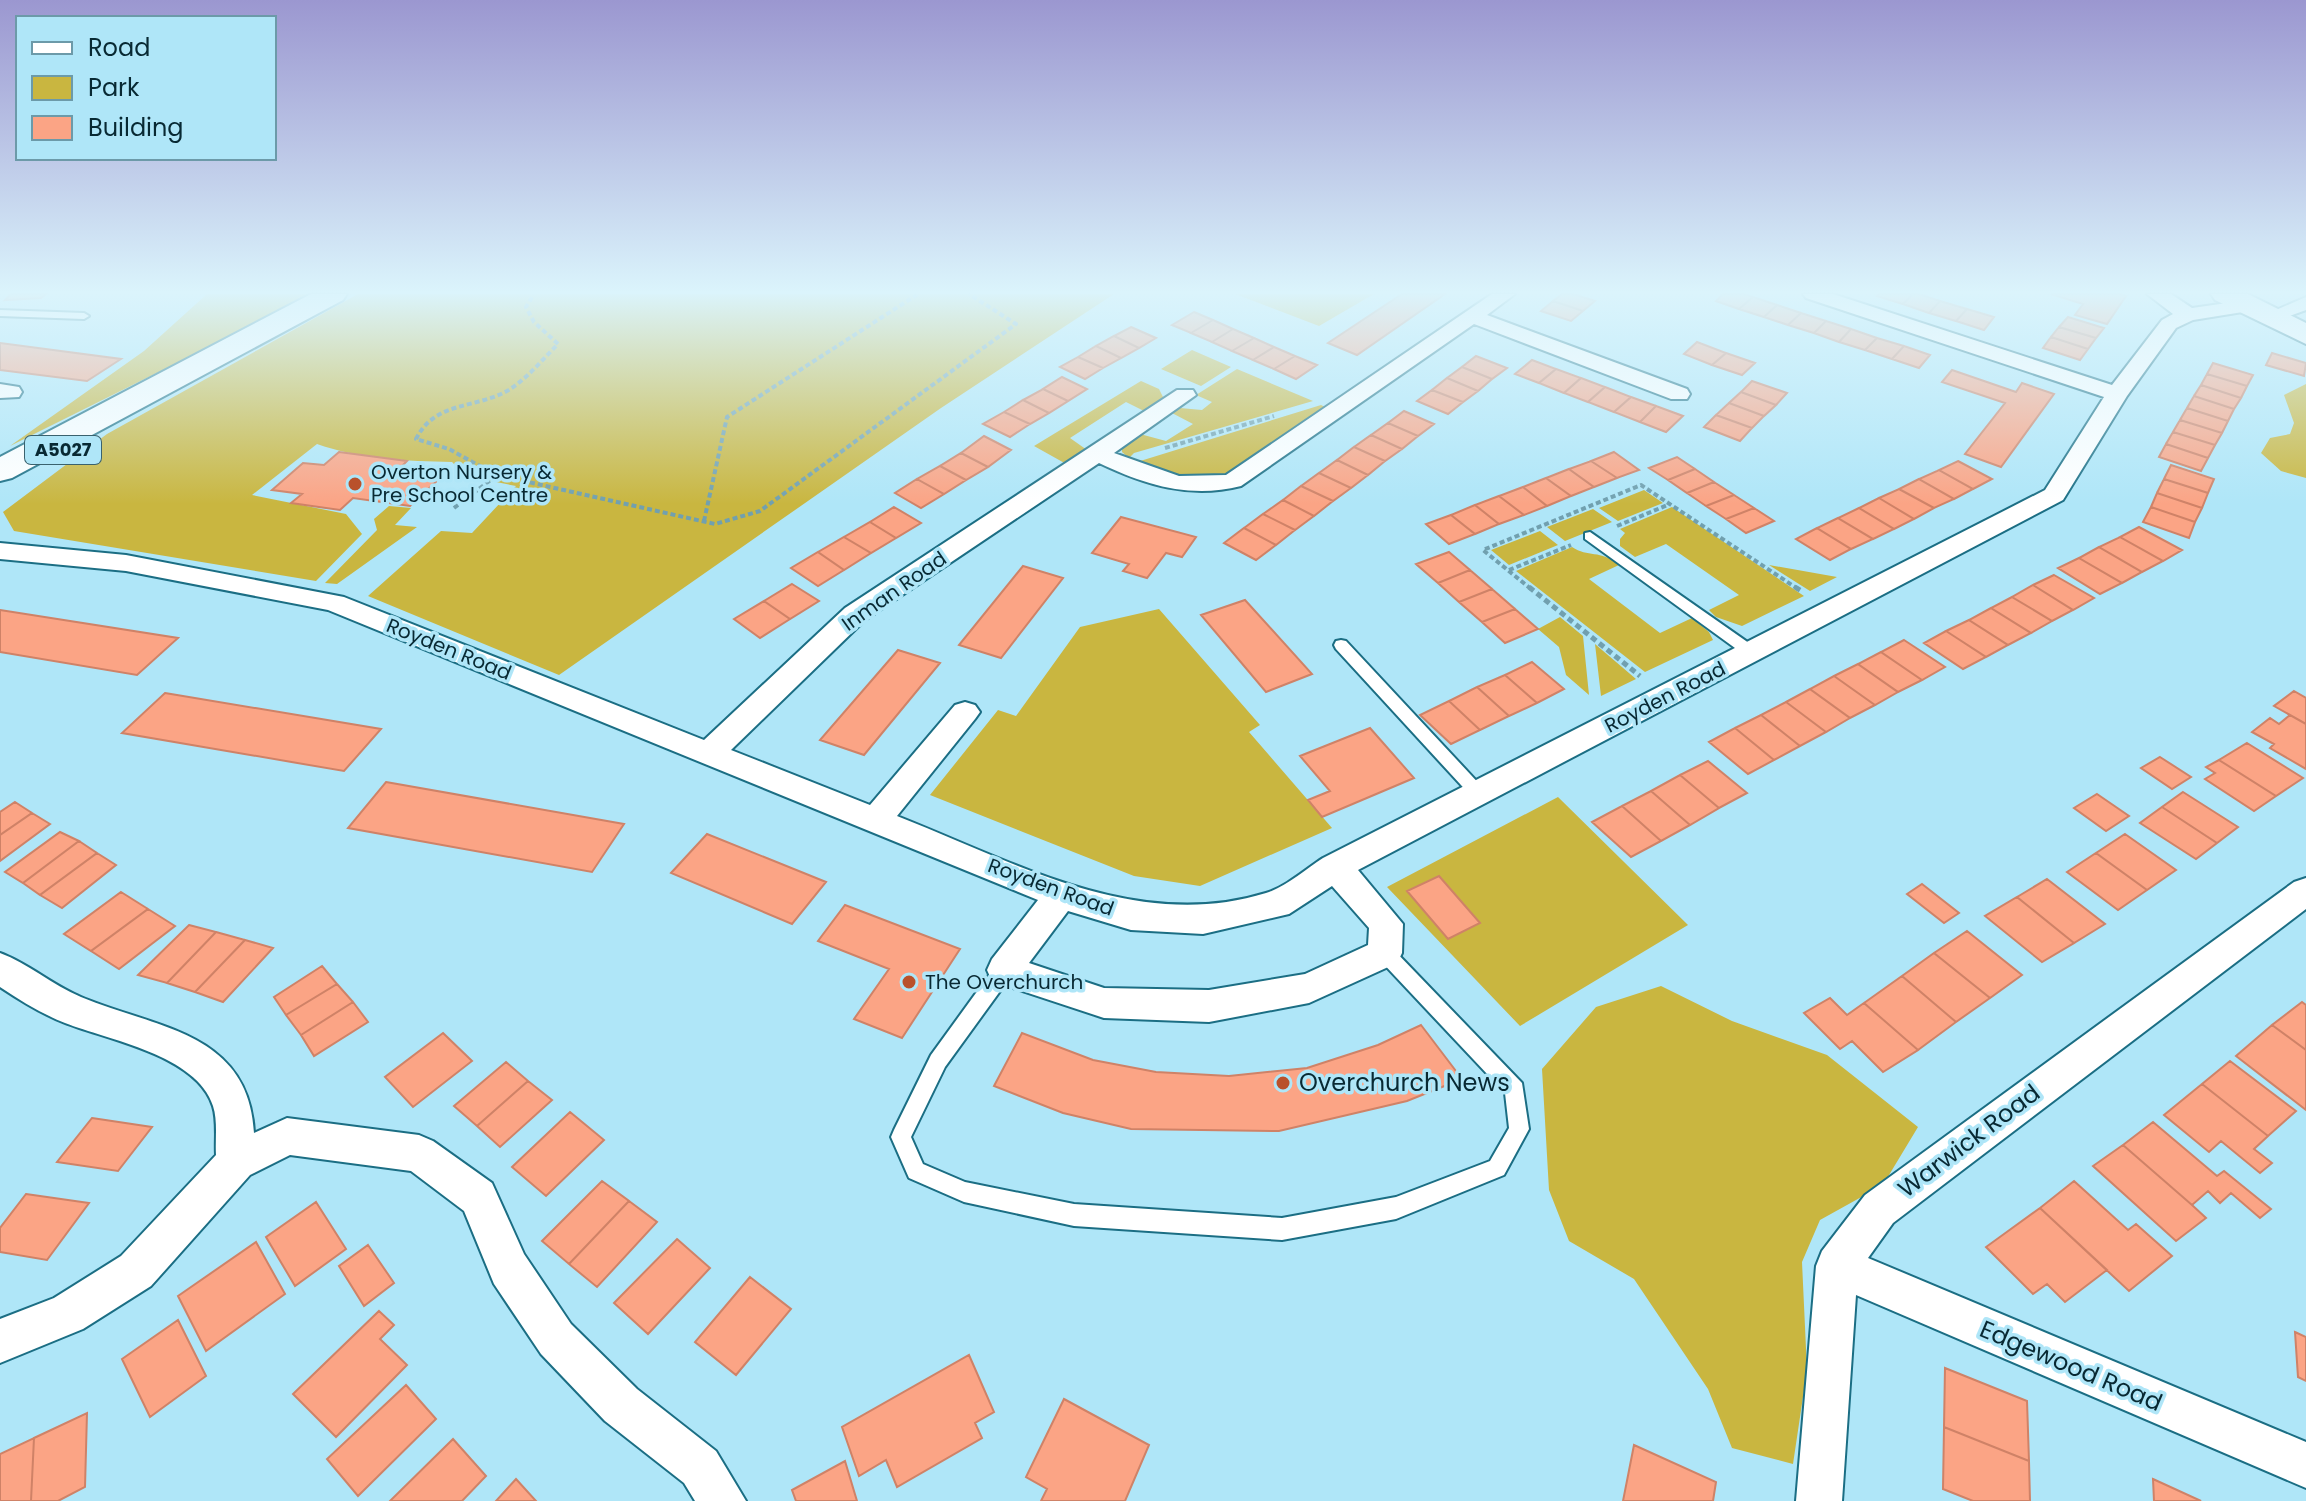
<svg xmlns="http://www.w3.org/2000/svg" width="2306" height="1501" font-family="Poppins,sans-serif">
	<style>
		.green { fill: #c9b640 }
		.building { fill: #fba485; stroke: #cf8267; stroke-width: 2 }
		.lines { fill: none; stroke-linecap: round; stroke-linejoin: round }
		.lane-casing { stroke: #1b6e84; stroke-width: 4 }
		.street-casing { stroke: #1b6e84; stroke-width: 4 }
		.primary-casing { stroke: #1b6e84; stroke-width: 4 }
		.path-far1 { stroke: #71a0af; stroke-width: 4; stroke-dasharray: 5 3; stroke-linecap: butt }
		.path { stroke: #71a0af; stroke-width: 5; stroke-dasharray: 6 4; stroke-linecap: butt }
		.lane { fill: #fff; fill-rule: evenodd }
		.street { fill: #fff; fill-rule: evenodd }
		.primary { fill: #fff; fill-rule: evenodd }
		.poi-dot { fill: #b9512b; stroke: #afe6f8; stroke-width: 3 }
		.labels { text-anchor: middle; stroke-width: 7; stroke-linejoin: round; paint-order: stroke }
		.shield { fill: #afe6f8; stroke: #3a626e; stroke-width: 2 }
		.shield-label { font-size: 18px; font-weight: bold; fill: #082933 }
		.poi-label { font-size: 20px; fill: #082933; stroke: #afe6f8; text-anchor: start }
		.street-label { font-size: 20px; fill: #082933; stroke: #afe6f8 }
		.near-poi-label { font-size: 24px; fill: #082933; stroke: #afe6f8; text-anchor: start }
		.near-street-label { font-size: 24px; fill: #082933; stroke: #afe6f8 }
	</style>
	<rect width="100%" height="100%" fill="#afe6f8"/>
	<!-- green -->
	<path class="green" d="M207,294H315L10,446L144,351Z
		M358,294H1114L941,408L559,675L368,596L441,531L472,533L516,486L466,476L452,462C407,461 360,459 317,444L252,495L346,514L362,534L316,581L14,531L3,512L107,434Z
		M1235,294H1374L1319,326Z
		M1192,350L1231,367L1201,386L1161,369Z
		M1237,369L1313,401L1134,453L1129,458L1122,452V445L1140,434L1166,441L1193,424L1172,413L1180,408L1202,410L1212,402L1196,395Z
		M1141,381L1159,389L1164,399L1148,413L1126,402L1070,438L1087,450L1068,465L1034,446Z
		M2306,384V478L2281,471L2261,453L2270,438L2290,434L2294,423L2284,395Z
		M1321,405L1327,408L1220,478L1175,479L1137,462Z
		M1644,490L1663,503L1618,521L1599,508Z
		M389,506L411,508L395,525L417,527L337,584L325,583L377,530L374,519Z
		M1672,507L1804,596L1742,626L1716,617L1709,610L1739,595L1666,544L1635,557L1620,546V539L1625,533L1620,529Z
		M1593,509L1612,522L1565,541L1547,527Z
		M1540,531L1558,545L1509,565L1491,550Z
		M1572,547C1588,558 1600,549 1619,565L1589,579L1660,633L1692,618L1709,632L1713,640L1645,672L1516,571Z
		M1769,565L1837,577L1810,591Z
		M1159,609L1260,725L1249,732L1332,828L1200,886L1134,876L930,795L998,710L1016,716L1080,627Z
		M1560,617L1583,636L1589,695L1566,675L1559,647L1538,629Z
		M1595,644L1636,679L1601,696Z
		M1558,797L1688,925L1520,1026L1387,887Z
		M1661,986L1732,1021L1827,1055L1918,1127L1883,1185L1820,1220L1802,1262L1807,1370L1793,1464L1732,1448L1708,1389L1634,1279L1569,1241L1549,1190L1542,1069L1596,1007Z"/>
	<!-- building -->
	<path class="building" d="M11,294H46L41,298L5,300Z
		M1402,294H1445L1357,355L1328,343Z
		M1562,294H1573L1595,301L1583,311L1553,301Z
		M1723,294H1744L1753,297L1739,309L1716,301Z
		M1879,294H1913L1903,304L1877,296Z
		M1913,294H1919L1940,301L1929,313L1903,304Z
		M2051,294H2121L2126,296L2107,324L2075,315L2083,304Z
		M1753,297L1777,305L1764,317L1739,309Z
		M1553,301L1583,311L1571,321L1541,311Z
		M1940,301L1967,309L1956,321L1929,313Z
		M1777,305L1801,313L1788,325L1764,317Z
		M1967,309L1994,317L1984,330L1956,321Z
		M1194,312L1213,320L1191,333L1172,325Z
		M1801,313L1826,321L1814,333L1788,325Z
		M2068,317L2104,328L2096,338L2059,327Z
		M1213,320L1233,329L1212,342L1191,333Z
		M1826,321L1851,329L1839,342L1814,333Z
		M1131,327L1156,338L1139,348L1114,336Z
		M2059,327L2096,338L2088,349L2051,337Z
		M1233,329L1254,338L1232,351L1212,342Z
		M1851,329L1877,338L1865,350L1839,342Z
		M1114,336L1139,348L1121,358L1096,346Z
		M2051,337L2088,349L2080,360L2043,348Z
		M1254,338L1274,347L1253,360L1232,351Z
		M1877,338L1904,346L1892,359L1865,350Z
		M1697,342L1726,353L1712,365L1684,354Z
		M0,343L121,359L87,381L0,370Z
		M1096,346L1121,358L1103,368L1078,357Z
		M1904,346L1930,355L1919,368L1892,359Z
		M1274,347L1295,356L1274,369L1253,360Z
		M1726,353L1755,363L1742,375L1712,365Z
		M2272,353L2306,363L2304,376L2266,365Z
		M1295,356L1317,365L1296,379L1274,369Z
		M1476,356L1507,368L1492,379L1462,367Z
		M1078,357L1103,368L1085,379L1060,367Z
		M1532,360L1556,369L1539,383L1515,374Z
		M2213,363L2253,375L2247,386L2207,374Z
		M1462,367L1492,379L1478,391L1447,378Z
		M1556,369L1581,378L1564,393L1539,383Z
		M1952,370L2016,392L2022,383L2054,394L2001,467L1965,454L2005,403L1942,382Z
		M2207,374L2247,386L2241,398L2201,385Z
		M1062,377L1087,389L1068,401L1043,389Z
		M1447,378L1478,391L1463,402L1432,390Z
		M1581,378L1605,387L1588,402L1564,393Z
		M1752,381L1787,393L1776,405L1741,392Z
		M2201,385L2241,398L2234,409L2194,396Z
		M1605,387L1631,397L1614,412L1588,402Z
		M1043,389L1068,401L1049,413L1023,400Z
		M1432,390L1463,402L1448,414L1417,401Z
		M1741,392L1776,405L1764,416L1729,403Z
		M2194,396L2234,409L2228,421L2187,408Z
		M1631,397L1656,406L1640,422L1614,412Z
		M1023,400L1049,413L1030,424L1004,412Z
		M1729,403L1764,416L1752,428L1716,415Z
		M1656,406L1683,416L1666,432L1640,422Z
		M2187,408L2228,421L2222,433L2180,420Z
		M1404,411L1434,424L1418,436L1388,423Z
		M1004,412L1030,424L1010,437L983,424Z
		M1716,415L1752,428L1740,441L1704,427Z
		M2180,420L2222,433L2215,445L2173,432Z
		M1388,423L1418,436L1402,449L1371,435Z
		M2173,432L2215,445L2208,458L2166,444Z
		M1371,435L1402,449L1385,461L1354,447Z
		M984,436L1011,450L988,467L961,453Z
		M2166,444L2208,458L2201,471L2159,457Z
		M1354,447L1385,461L1368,475L1337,460Z
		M339,452L407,461L395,473L439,479L410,506L353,498L340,510L291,503L302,494L272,490L303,463L324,465Z
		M1614,452L1639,470L1617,478L1591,461Z
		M961,453L988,467L966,480L940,466Z
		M1677,457L1695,469L1668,480L1649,468Z
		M1337,460L1368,475L1351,488L1319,473Z
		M1591,461L1617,478L1594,487L1569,469Z
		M1958,461L1992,479L1973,489L1939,470Z
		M2171,465L2214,479L2208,493L2164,479Z
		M940,466L966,480L944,494L917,479Z
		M1569,469L1594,487L1571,496L1546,478Z
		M1695,469L1714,482L1687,493L1668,480Z
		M1939,470L1973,489L1954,499L1919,479Z
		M1319,473L1351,488L1333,501L1301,486Z
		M1546,478L1571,496L1547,506L1523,487Z
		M917,479L944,494L921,508L895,493Z
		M1919,479L1954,499L1934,508L1899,489Z
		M2164,479L2208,493L2202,508L2157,493Z
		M1714,482L1734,495L1706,506L1687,493Z
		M1301,486L1333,501L1314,516L1283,500Z
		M1523,487L1547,506L1524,515L1499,496Z
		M1899,489L1934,508L1914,519L1879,498Z
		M2157,493L2202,508L2195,522L2151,507Z
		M1734,495L1754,508L1726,519L1706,506Z
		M1499,496L1524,515L1499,524L1475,505Z
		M1879,498L1914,519L1894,529L1859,508Z
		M1283,500L1314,516L1295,530L1263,514Z
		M1475,505L1499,524L1475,534L1451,515Z
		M894,507L921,523L896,538L870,522Z
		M2151,507L2195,522L2189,538L2143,522Z
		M1754,508L1774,521L1746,533L1726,519Z
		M1859,508L1894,529L1873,539L1838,518Z
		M1263,514L1295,530L1276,545L1244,528Z
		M1451,515L1475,534L1449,544L1426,524Z
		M1121,517L1196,537L1182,557L1166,553L1147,578L1123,571L1129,564L1092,553Z
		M1838,518L1873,539L1851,549L1817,528Z
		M870,522L896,538L871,553L844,537Z
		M2139,527L2182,550L2163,561L2120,537Z
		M1244,528L1276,545L1256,560L1224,543Z
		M1817,528L1851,549L1830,560L1796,539Z
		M844,537L871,553L844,570L818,552Z
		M2120,537L2163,561L2142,572L2099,547Z
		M2099,547L2142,572L2122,583L2079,558Z
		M818,552L844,570L818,586L791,568Z
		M1449,552L1470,570L1438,583L1416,564Z
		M2079,558L2122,583L2100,594L2058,568Z
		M1023,566L1063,578L1001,658L959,645Z
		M1470,570L1492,589L1459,602L1438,583Z
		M2054,575L2094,598L2073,610L2033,585Z
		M792,584L819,601L790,619L764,601Z
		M2033,585L2073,610L2052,621L2012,597Z
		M1492,589L1515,609L1482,622L1459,602Z
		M2012,597L2052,621L2031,633L1991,608Z
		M1245,600L1312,674L1266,692L1201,615Z
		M764,601L790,619L760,638L734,619Z
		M1991,608L2031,633L2008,645L1969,620Z
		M1515,609L1538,629L1505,643L1482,622Z
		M0,610L178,638L137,675L0,652Z
		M1969,620L2008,645L1986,657L1946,631Z
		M1946,631L1986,657L1963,669L1924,643Z
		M1904,640L1945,667L1922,680L1881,652Z
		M898,650L940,663L864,755L820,740Z
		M1881,652L1922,680L1898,692L1858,664Z
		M1532,662L1564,689L1537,703L1505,675Z
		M1858,664L1898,692L1875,705L1834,676Z
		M1505,675L1537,703L1509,716L1477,687Z
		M1834,676L1875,705L1850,718L1810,689Z
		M1477,687L1509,716L1480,730L1449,701Z
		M1810,689L1850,718L1826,732L1786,702Z
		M2294,691L2306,698V724L2274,706Z
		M165,693L381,729L344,771L122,733Z
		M1449,701L1480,730L1451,744L1420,715Z
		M1786,702L1826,732L1800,746L1761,715Z
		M1761,715L1800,746L1774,760L1735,728Z
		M2290,715L2306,724V769L2270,748L2274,744L2252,732L2270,718L2279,724Z
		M1370,728L1414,778L1322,817L1308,800L1330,791L1300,756Z
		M1735,728L1774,760L1748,774L1709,742Z
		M2247,743L2303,778L2276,796L2219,760Z
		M2160,757L2191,777L2172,789L2141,768Z
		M2219,760L2276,796L2254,811L2205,779L2215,773L2206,767Z
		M1708,761L1747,793L1719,808L1680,775Z
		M1680,775L1719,808L1690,825L1651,791Z
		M386,782L624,824L592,872L348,828Z
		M1651,791L1690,825L1661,841L1622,806Z
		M2183,792L2238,827L2217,843L2162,807Z
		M2097,794L2129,816L2106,831L2074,808Z
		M15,802L32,813L0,835V812Z
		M1622,806L1661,841L1631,857L1592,822Z
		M2162,807L2217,843L2196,859L2140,823Z
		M32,813L50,824L0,861V835Z
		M60,832L79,841L23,883L5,872Z
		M707,834L826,882L792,924L671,873Z
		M2125,834L2176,870L2147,890L2096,853Z
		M79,841L97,853L40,895L23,883Z
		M97,853L116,865L62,908L40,895Z
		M2096,853L2147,890L2118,910L2067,872Z
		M1439,876L1480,923L1448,939L1407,891Z
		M2047,879L2105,924L2074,943L2017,897Z
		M1922,884L1959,913L1944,923L1907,894Z
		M121,892L148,909L91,951L64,934Z
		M2017,897L2074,943L2042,962L1985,916Z
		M845,905L960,949L902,1038L854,1019L889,969L818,941Z
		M148,909L175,926L119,969L91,951Z
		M189,925L216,932L167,983L138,975Z
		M1967,931L2022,975L1990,998L1934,953Z
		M216,932L245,940L195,992L167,983Z
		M245,940L273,948L223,1002L195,992Z
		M1934,953L1990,998L1956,1022L1902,976Z
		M322,966L337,984L286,1015L274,997Z
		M1902,976L1956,1022L1918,1050L1864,1003Z
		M337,984L353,1002L301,1035L286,1015Z
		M1830,998L1847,1015L1864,1003L1918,1050L1883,1072L1852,1041L1840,1049L1804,1013Z
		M353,1002L368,1022L314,1056L301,1035Z
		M2302,1002L2306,1005V1050L2272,1025Z
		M1421,1025L1462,1079L1407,1101L1279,1131L1131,1129L1063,1113L994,1086L1022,1033L1093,1060L1156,1072L1229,1076L1307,1068L1378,1045Z
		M2272,1025L2306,1050V1110L2236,1056Z
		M443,1033L472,1061L413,1107L385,1077Z
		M2230,1061L2296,1111L2268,1136L2202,1084Z
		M506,1062L528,1081L477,1126L454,1106Z
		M528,1081L552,1100L500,1147L477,1126Z
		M2202,1084L2268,1136L2254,1149L2272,1163L2260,1173L2221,1141L2209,1152L2164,1115Z
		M570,1112L604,1140L546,1196L512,1167Z
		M92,1118L152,1127L118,1171L57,1162Z
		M2153,1122L2217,1176L2224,1171L2271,1209L2260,1218L2231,1193L2220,1203L2208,1191L2192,1205L2123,1145Z
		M2123,1145L2192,1205L2206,1218L2176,1241L2093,1166Z
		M602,1181L629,1201L569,1264L542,1241Z
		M2074,1181L2128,1230L2136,1224L2172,1256L2129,1291L2040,1208Z
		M26,1194L89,1203L47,1260L0,1252V1228Z
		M629,1201L657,1222L597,1287L569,1264Z
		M316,1202L346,1249L295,1286L266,1237Z
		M2040,1208L2107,1270L2065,1302L2047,1284L2033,1294L1986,1247Z
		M677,1239L710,1268L648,1334L614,1303Z
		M256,1242L285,1294L206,1351L178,1296Z
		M368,1245L394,1283L364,1306L339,1266Z
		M750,1277L791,1309L736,1375L695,1342Z
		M379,1311L394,1325L380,1339L407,1365L336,1437L293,1394Z
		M178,1320L206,1376L150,1417L122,1359Z
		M2295,1332L2306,1337V1381L2298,1377Z
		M969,1355L994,1412L975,1423L982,1438L897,1487L886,1460L859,1476L842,1427Z
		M1945,1368L2027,1401L2029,1461L1944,1427Z
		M406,1385L436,1419L358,1496L327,1459Z
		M1064,1399L1149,1445L1125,1501H1041L1047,1489L1026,1477Z
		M87,1413L85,1487L58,1501H31L34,1438Z
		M1944,1427L2029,1461L2030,1501H1973L1943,1489Z
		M34,1438L31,1501H0V1454Z
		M453,1439L486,1476L462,1501H390Z
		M1634,1445L1716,1482L1713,1501H1623Z
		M845,1461L857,1501H796L792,1490Z
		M516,1479L536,1501H496Z
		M2153,1479L2201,1501H2154Z"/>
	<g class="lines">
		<!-- lane casing -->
		<g class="lane-casing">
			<path id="lane" d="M0,310L84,313L89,316L84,319L0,316Z
				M1590,532L1756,648L1758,652L1756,656H1746L1585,539V533Z
				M1341,640L1346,641L1484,789L1486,793L1484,797H1472L1336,649L1334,645L1336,641Z
				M1385,945L1392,948L1522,1083L1529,1129L1504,1175L1396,1219L1282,1240L1074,1226L964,1202L909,1178L891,1137L894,1130L931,1055L997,964L1004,962L1011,964L1013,970L1011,976L945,1067L911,1137L923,1164L965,1182L1074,1204L1282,1218L1396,1197L1490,1161L1509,1128L1505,1093L1378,958L1376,953L1378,948Z"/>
		</g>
		<!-- street casing -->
		<g class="street-casing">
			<path id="street" d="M1492,294H1515L1487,315L1687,389L1690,394L1687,399H1671L1474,324L1241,486C1190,499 1145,485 1099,463L865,620L731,750L870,805L955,705L965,702L975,705L980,712L975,719L897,816C1014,862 1138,933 1266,893C1286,887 1306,869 1323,858L2045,490L2104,397L1806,298L1803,294H1833L2112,385L2162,320L2173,314L2147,294H2171L2192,308L2248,300L2258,306L2255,310L2193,320L2176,328L2127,396L2063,500L1358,870L1403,924L1402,953L1397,963L1309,1003L1209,1022L1104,1018L992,981L987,970L992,959L1038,900L328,610L126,571L0,559V543L126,555L344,597L704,740L845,608L1177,390H1193L1196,395L1114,453L1179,476L1226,475ZM1332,886L1369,928L1368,945L1305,974L1209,990L1104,988L1029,963L1068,911L1131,930L1203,934L1289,914Z
				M2306,297V310L2270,323L2260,317Z
				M0,384L19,387L22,392L19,397L0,398Z
				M2306,878V909L1893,1223L1868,1258L2306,1442V1488L1856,1295L1842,1501H1796L1816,1266L1822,1251L1865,1195L2294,882Z
				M0,953C28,963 52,985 81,997C154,1028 249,1031 254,1133L287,1118L419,1135L433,1141L492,1183L524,1254L571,1324L637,1389L716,1451L746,1501H695L684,1483L605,1421L541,1354L494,1284L464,1211L411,1171L290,1155L250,1175L151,1286L83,1329L0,1363V1319L54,1298L121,1256L216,1155C215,1140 218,1121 213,1106C197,1055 108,1040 65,1023C42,1014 21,1001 0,987Z"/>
		</g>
		<!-- primary casing -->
		<g class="primary-casing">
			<path id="primary" d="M311,294H347L343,300L12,478L0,481V457Z
				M2211,294H2248L2306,323V344L2215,300Z"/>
		</g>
		<!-- path-far1 -->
		<path class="path-far1" d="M1165,448L1274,416
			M496,475L449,449L416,439C435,401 474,409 507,391C527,379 542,360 558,344L534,322L526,307L534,294
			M454,508L497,475L715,524L760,511L1016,324L969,294
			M704,521L727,417L918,294
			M1617,526L1670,504
			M1509,570L1571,545
			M1531,589L1483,550L1641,485L1798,589"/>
		<!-- path -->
		<path class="path" d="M1529,587L1640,676
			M1795,587L1803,592"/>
		<!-- lane -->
		<use href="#lane" class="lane"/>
		<!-- street -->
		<use href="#street" class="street"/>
		<!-- primary -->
		<use href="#primary" class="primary"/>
	</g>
	<!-- sky -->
	<linearGradient id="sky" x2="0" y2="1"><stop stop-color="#9b97d0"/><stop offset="0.58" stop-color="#dbf4fc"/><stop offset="1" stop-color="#dbf4fc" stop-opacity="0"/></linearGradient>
	<rect width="2306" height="504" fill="url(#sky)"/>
	<!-- markers -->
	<g class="poi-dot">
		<circle cx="355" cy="484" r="8"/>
		<circle cx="909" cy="982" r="8"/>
		<circle cx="1283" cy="1083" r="8"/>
	</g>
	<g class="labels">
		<!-- shield labels -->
		<rect class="shield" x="25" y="436" width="76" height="28" rx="6"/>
		<g class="shield-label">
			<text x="63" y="456">A5027</text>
		</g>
		<!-- poi labels -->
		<g class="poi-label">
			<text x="371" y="479">Overton Nursery &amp;<tspan x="371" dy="23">Pre School Centre</tspan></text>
			<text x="925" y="989">The Overchurch</text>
		</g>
		<!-- street labels -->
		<g class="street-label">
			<text transform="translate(894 591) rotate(-35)" y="7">Inman Road</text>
			<text transform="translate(449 649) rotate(22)" y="7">Royden Road</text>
			<text transform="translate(1665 697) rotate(-27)" y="7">Royden Road</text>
			<text transform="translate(1051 887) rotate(20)" y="7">Royden Road</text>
		</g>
		<!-- near-poi labels -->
		<g class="near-poi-label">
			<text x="1299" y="1091">Overchurch News</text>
		</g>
		<!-- near-street labels -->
		<g class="near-street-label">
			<text transform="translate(1969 1141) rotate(-37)" y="8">Warwick Road</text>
			<text transform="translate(2071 1366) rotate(23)" y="8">Edgewood Road</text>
		</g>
	</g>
	<!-- legend -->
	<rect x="16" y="16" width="260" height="144" fill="#afe6f8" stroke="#6c9aa9" stroke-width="2"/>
	<rect x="32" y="42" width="40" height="12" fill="#ffffff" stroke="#6c9aa9" stroke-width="2"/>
	<text x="88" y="56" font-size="24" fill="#082933">Road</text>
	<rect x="32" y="76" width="40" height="24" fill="#c9b640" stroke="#6c9aa9" stroke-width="2"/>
	<text x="88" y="96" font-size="24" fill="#082933">Park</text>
	<rect x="32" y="116" width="40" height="24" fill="#fba485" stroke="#6c9aa9" stroke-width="2"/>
	<text x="88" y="136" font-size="24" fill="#082933">Building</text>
</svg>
